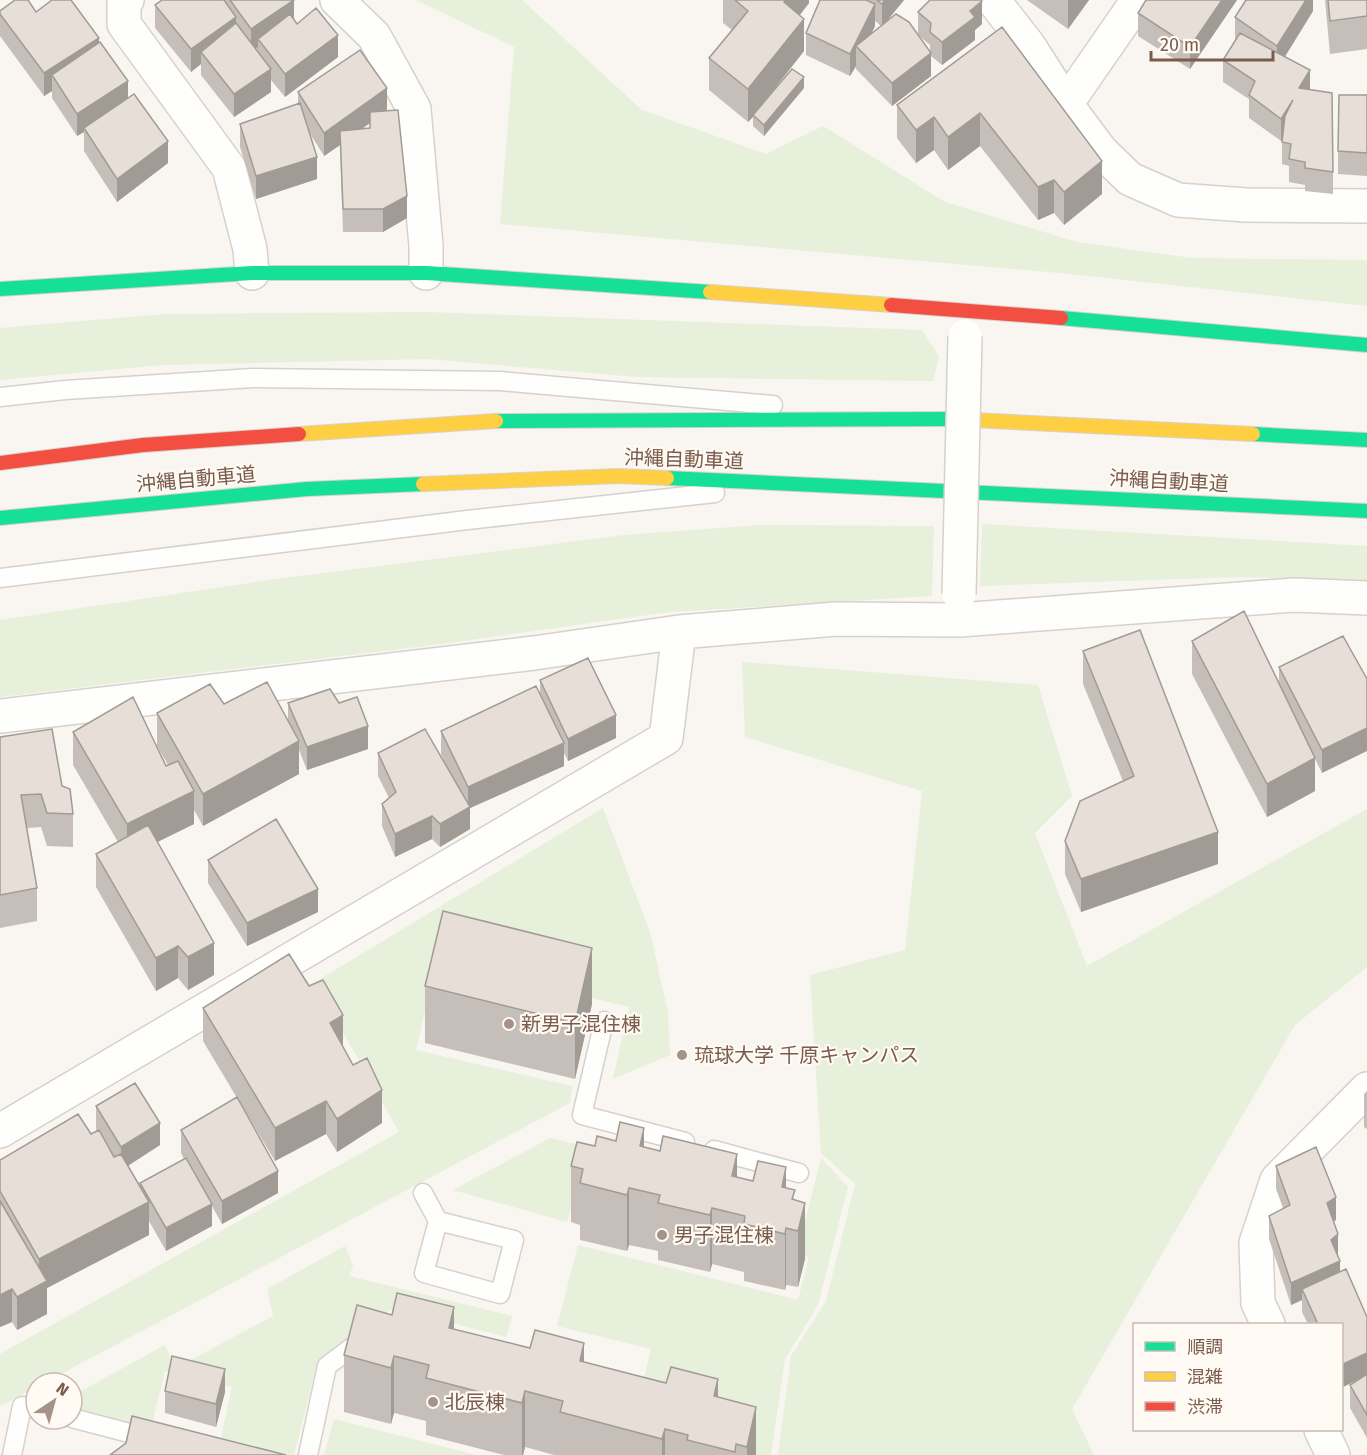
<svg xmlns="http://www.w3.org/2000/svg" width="1367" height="1455" font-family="'Fira Sans','Noto Sans JP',sans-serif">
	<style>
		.green { fill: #e7f0db }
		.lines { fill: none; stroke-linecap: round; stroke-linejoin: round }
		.lane-casing { stroke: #d7d1cb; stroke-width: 21 }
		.street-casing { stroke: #d7d1cb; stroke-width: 36 }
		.fast-casing { stroke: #d9d2cb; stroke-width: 16 }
		.slow-casing { stroke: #d9d2cb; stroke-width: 16 }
		.jam-casing { stroke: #d9d2cb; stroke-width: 16 }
		.lane { stroke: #fefefd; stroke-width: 18 }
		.street { stroke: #fefefd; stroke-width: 33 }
		.fast { stroke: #16e098; stroke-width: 14 }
		.slow { stroke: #ffcf43; stroke-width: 14 }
		.jam { stroke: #f24e42; stroke-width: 14 }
		.street-bridge-casing { stroke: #d7d1cb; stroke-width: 36; stroke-linecap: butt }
		.street-bridge { stroke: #fefefd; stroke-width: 33 }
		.wall { fill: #c6bfb9; fill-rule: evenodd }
		.shaded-wall { fill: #a19b96 }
		.building { fill: #e6ded7; stroke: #a19b96; stroke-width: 1.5 }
		.poi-dot { fill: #a69286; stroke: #fffaf3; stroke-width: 2 }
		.labels { text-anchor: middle; stroke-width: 4.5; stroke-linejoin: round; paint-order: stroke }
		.street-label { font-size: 20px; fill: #7a5c4d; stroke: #fffaf3 }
		.poi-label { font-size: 20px; fill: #7a5c4d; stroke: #fffaf3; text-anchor: start }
	</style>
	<rect width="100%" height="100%" fill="#f9f5f0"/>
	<!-- green -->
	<path class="green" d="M416,0H522L642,110L766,154L823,126L945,202L1077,242L1192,258L1367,260V306L1070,274L500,224L514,47Z
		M426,312L922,330L939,356L933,381L636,377L428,359L163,365L0,380V328L165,314Z
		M982,524L1367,546V580L1236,577L980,586Z
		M761,525L934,526L932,596L670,612L442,644L0,697V620L283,578L624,535Z
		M742,662L1038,685L1072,796L1035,833L1087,966L1367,809V967L1295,1025L1072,1409L1094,1455H778L791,1356L826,1301L855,1184L821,1153L810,975L905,950L922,791L745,737Z
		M603,808L650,932L668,1012L670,1055L613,1079L629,1007L437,960L416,1050L572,1086L570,1103L44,1383H36V1387L0,1406V1354L399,1132L315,982Z
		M550,1138L624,1155L575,1195L567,1222L453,1190Z
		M821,1158L848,1187L818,1305L785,1359L771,1455H738L637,1408L651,1349L557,1326L578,1245L798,1300L809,1257L797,1254Z
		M345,1246L353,1266L349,1276L512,1316L506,1337L393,1308L327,1355L314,1377L294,1455H271L220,1442L232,1387L165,1371L151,1428L72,1408V1396L165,1345L176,1368L273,1316L267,1289Z
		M334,1419L477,1455H324Z"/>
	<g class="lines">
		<!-- lane casing -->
		<g class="lane-casing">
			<path id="lane" d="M0,397L65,390L253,378L500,381L773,405
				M0,578L467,520L715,493
				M604,1021L582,1115L685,1142
				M714,1150L799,1173
				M423,1193L438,1221L514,1240L500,1294L424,1273L438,1221
				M72,1418L152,1439
				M12,1455L22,1406L36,1409
				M308,1455L327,1366L363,1339"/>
		</g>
		<!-- street casing -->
		<g class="street-casing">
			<path id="street" d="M127,0L124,2V24L229,168L250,249L252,273
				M337,0L374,36L414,109L426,246V273
				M993,0L1029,46L1066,104L1101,151L1130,179L1178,200L1246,205L1367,206
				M1066,104L1138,0
				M0,716L534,653L679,632L836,619L959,620L1294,595L1367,598
				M0,1131L666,738L679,632
				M1268,1324L1258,1303L1256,1243L1277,1180L1367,1089
				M1321,1430L1333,1455"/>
		</g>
		<!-- fast casing -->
		<g class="fast-casing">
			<path id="fast" d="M0,289L252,273H426L710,292
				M1061,318L1367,345
				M496,421L952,419
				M1253,434L1367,440
				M667,478L1367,511
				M0,518L307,489L423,484"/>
		</g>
		<!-- slow casing -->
		<g class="slow-casing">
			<path id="slow" d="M710,292L891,305
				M952,419L1253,434
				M299,434L496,421
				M423,484L618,476L667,478"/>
		</g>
		<!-- jam casing -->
		<g class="jam-casing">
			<path id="jam" d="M891,305L1061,318
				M0,463L143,445L299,434"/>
		</g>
		<!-- lane -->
		<use href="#lane" class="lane"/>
		<!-- street -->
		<use href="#street" class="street"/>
		<!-- fast -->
		<use href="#fast" class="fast"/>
		<!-- slow -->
		<use href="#slow" class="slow"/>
		<!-- jam -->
		<use href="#jam" class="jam"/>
		<!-- street-bridge casing -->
		<g class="street-bridge-casing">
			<path id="street-bridge" d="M959,594L965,336"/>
		</g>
		<!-- street-bridge -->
		<use href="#street-bridge" class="street-bridge"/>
	</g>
	<!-- wall -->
	<path class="wall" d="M162,0H294V20L297,24L338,57L285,97L271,80V92L234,117L201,75V64L191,72L155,28V5Z
		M723,0H809V3L800,15L804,51L770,94L804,88L764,136L753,126V117L748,122L709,90V58L732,30L723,23Z
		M820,0H904L886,22L918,35V12L982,24L975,30V40L942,65L931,56V76L892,106L856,69V66L850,76L806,55V33ZM875,21L881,26L871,34L875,26ZM918,35L930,45V51Z
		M1027,0H1089L1068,29Z
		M1237,0L1190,69L1138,36V13Z
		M1313,0V11L1285,57L1310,90L1333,172V194L1305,191V185L1289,182V166L1282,164V140L1281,141L1249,118V99L1223,82V60L1235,40V17Z
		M1325,0H1367V49L1330,54Z
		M0,11L36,12L99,43L128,97L168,163L117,202L84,151V132L77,136L52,98V91L44,96L0,36Z
		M1002,27L1102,194L1064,225L1054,213L1038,220L980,146L948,170L934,150L916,163L897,138V105Z
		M298,92L387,110L386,111L407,218L383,232H343L340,145L324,156L309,132L317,179L256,199L240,147V124L298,104ZM370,123V129H361Z
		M1367,95V176L1338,174V151Z
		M1343,636L1322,773L1315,759V791L1267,817L1192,674V641L1279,684V667Z
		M1083,651L1218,864L1081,912L1065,874V841L1123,781L1083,684Z
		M540,680L616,738L568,761L564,753V766L470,808V829L440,847L432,839L395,857L382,826V804L389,798L378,776V753L446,765L441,754V731L540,694Z
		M288,703L368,749L307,770L299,750V774L203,826L194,810V824L157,842L214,975L188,990L178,978L156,991L96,887V854L118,842L73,765V732L166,766L168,765L157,746V713L224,704L288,721Z
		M0,737L62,786L73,814V847L47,846L41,827L27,828L37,888V921L0,928Z
		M208,860L318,912L247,946L208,883Z
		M425,986L592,1004L575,1079L425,1043Z
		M203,1008L343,1046L382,1123L337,1152L326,1134L275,1161L245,1111L278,1193L222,1224L212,1206V1226L166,1251L149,1221V1235L47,1288V1314L17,1330L12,1322L0,1327V1160L91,1134L97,1131L96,1129V1106L160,1145L128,1166L140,1186V1183L184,1159L181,1153V1130L237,1098L203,1041Z
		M1367,1091V1129L1364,1127V1094Z
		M616,1141L644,1147L737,1177L786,1188L795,1200L805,1259L798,1287L786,1285L785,1290L744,1281V1272L712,1264L710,1272L658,1260V1251L629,1245L627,1251L580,1240V1225L571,1222V1166L595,1146Z
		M1276,1166L1336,1220L1334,1221L1340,1272L1367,1317V1438L1350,1408V1385L1359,1379L1341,1388V1324H1308L1302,1312V1300L1291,1305L1269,1239V1216L1283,1208L1276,1189Z
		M392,1315L454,1329L718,1397L756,1455H554L525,1447L523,1455H504L426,1435V1421L394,1413L391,1424L344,1412V1355Z
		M165,1391L225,1392L216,1427L165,1413Z"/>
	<!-- shaded-wall -->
	<path class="shaded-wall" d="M294,0V23L258,39V47L251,51V29Z
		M786,0H809V3L784,35V2Z
		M885,0H904L882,27V4Z
		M1068,0H1089L1068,29Z
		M1222,0H1237L1190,69V47Z
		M1306,0H1313V11L1277,69V46Z
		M982,1V24L975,30V40L942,65V42L970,11Z
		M875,4V26L862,53L856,46V66L850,76V54Z
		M236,17V39L201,52V64L191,72V49Z
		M804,19V51L753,116V115V117L748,122V89Z
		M338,35V57L285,97V74Z
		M99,38V60L52,75V91L44,96V73Z
		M931,53V76L892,106V83Z
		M271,69V92L234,117V94Z
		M1310,70V93L1299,88Z
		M804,77V88L764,136V125Z
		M128,81V104L84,128V132L77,136V114Z
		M387,88V110L370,123V112V123L341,144L340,131V145L324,156V133Z
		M1293,100V123L1281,141V119Z
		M980,113V146L948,170V137Z
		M934,117V150L916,163V130Z
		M168,141V163L117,202V179Z
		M317,157V179L256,199V176Z
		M1102,161V194L1064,225V192Z
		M1054,180V213L1038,220V187Z
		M407,196V218L383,232V209Z
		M616,715V738L568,761V739Z
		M368,726V749L307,770V747Z
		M1367,728V751L1322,773V750Z
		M299,741V774L203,826V794Z
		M564,743V766L470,808V829L440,847V824L468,808V787Z
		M1315,758V791L1267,817V784Z
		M194,791V824L127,857V824Z
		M432,816V839L395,857V834Z
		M1218,832V864L1081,912V879Z
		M318,889V912L247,946V923Z
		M214,943V975L188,990V957Z
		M178,946V978L156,991V958Z
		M592,948V1004L575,1079V1023Z
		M343,1015V1048L330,1023Z
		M382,1090V1123L337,1152V1119Z
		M326,1101V1134L275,1161V1128Z
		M160,1123V1145L121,1170V1147Z
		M644,1128V1184L640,1146Z
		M737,1154V1211L732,1176Z
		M786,1167V1224L782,1187Z
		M278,1171V1193L222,1224V1201Z
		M629,1188V1245L627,1251V1195Z
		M1336,1197V1220L1327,1226V1203Z
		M149,1202V1235L47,1288V1314L17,1330V1297L39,1286V1259Z
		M805,1203V1259L798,1287V1231Z
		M212,1204V1226L166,1251V1228Z
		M712,1208V1264L710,1272V1215Z
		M786,1228V1285L785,1290V1234Z
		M1338,1234V1256L1331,1240Z
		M1340,1261V1284L1302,1289V1300L1291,1305V1283Z
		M12,1289V1322L0,1327V1295Z
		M454,1307V1364L449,1328Z
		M584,1343V1400L580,1361Z
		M1367,1353V1375L1341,1388V1365Z
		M394,1356V1413L391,1424V1368Z
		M225,1369V1392L216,1427V1404Z
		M718,1379V1436L714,1396Z
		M525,1391V1447L523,1455H522V1403Z
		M756,1407V1455H747V1447Z
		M665,1429V1455H662V1439Z"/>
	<!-- building -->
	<path class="building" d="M15,0H28L36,12L52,0H71L99,38L44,73L0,14V11Z
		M162,0H224L236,17L191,49L155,5Z
		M230,0H294L251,29Z
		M735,0H786L784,2L804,19L748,89L709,58L748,11Z
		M820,0H866L875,4L850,54L806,33Z
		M877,0H885L882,4Z
		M930,0H981L982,1L970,11L975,17L942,42L930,32L931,23L918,12Z
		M1146,0H1222L1190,47L1138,13Z
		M1246,0H1306L1277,46L1235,17Z
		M1328,0H1367V16L1330,21Z
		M316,8L338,35L285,74L258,39L290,14L297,24Z
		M896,14L909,22L931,53L892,83L856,46Z
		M236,23L271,69L234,94L201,52Z
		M1002,27L1102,161L1064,192L1054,180L1038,187L980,113L948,137L934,117L916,130L897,105Z
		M1240,33L1310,70L1299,88L1332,93L1333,172L1305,168V162L1289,159L1291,144L1282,142L1285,116L1293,100L1281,119L1249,95L1255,81L1223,60Z
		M100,42L128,81L77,114L52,75Z
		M360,50L387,88L324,133L298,92Z
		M792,69L804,77L764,125L753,115Z
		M134,94L168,141L117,179L84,128Z
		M1339,95H1367V153L1338,151Z
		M300,103L317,157L256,176L240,124Z
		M398,110L407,196L383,209H343L340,131L370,128V112Z
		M1244,611L1315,758L1267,784L1192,641Z
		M1140,630L1218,832L1081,879L1065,841L1080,801L1134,776L1083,651Z
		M1343,636L1367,679V728L1322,750L1279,667Z
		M588,658L616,715L568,739L540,680Z
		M267,682L299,741L203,794L157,713L210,684L224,704Z
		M536,686L564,743L468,787L441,731Z
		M330,689L339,703L357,697L368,726L307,747L288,703Z
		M133,697L166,766L178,761L194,791L127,824L73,732Z
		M52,729L62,786L70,789L73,814L47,813L41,794L21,795L37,888L0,895V737Z
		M425,729L470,807L440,824L432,816L395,834L382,804L396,792L378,753Z
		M276,819L318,889L247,923L208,860Z
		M148,825L214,943L188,957L178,946L156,958L96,854Z
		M443,911L592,948L575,1023L425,986Z
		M289,954L309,986L323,980L343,1015L330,1023L353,1065L367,1058L382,1090L337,1119L326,1101L275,1128L203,1008Z
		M135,1083L160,1123L121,1147L96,1106Z
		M237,1097L278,1171L222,1201L181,1130Z
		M78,1114L91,1134L99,1130L114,1157L121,1154L149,1202L39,1259L0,1191V1160Z
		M620,1122L644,1128L640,1146L660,1151L663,1136L737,1154L732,1176L753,1181L758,1161L786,1167L782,1187L795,1190L792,1199L805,1203L798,1231L786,1228L785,1234L744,1224L745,1216L712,1208L710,1215L658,1203L660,1195L629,1188L627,1195L580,1183L583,1169L571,1166L577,1142L595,1146L597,1136L616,1141Z
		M1316,1147L1336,1197L1327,1203L1338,1234L1331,1240L1340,1261L1291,1283L1269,1216L1290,1205L1276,1166Z
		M186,1158L212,1204L166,1228L140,1183Z
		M0,1201L47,1281L17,1297L12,1289L0,1295Z
		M1346,1269L1367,1317V1353L1341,1365V1324H1318L1302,1289Z
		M397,1293L454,1307L449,1328L530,1348L535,1330L584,1343L580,1361L666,1383L671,1367L718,1379L714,1396L756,1407L747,1447L736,1444L735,1452L687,1440L688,1435L665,1429L662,1439L560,1412L563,1401L525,1391L522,1403L426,1378L429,1365L394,1356L391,1368L344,1355L357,1305L392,1315Z
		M172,1356L225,1369L216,1404L165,1391Z
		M1367,1374V1415L1350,1385Z
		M132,1416L286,1455H110L126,1443Z"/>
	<!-- markers -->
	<g class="poi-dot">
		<circle cx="509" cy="1024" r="6"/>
		<circle cx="682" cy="1055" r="6"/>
		<circle cx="662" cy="1235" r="6"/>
		<circle cx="433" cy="1402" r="6"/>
	</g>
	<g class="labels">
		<!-- street labels -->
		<g class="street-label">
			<text transform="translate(684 459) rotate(2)" y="7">沖縄自動車道</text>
			<text transform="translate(196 479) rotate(-5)" y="7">沖縄自動車道</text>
			<text transform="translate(1169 481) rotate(3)" y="7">沖縄自動車道</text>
		</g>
		<!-- poi labels -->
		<g class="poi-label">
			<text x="521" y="1031">新男子混住棟</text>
			<text x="694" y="1062">琉球大学 千原キャンパス</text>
			<text x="674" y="1242">男子混住棟</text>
			<text x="445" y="1409">北辰棟</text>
		</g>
	</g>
	<!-- legend -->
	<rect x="1133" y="1323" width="210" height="108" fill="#fffaf3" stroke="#cabbb1" stroke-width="1.5"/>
	<rect x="1145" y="1342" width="30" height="9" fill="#16e098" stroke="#cabbb1" stroke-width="1.5"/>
	<text x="1187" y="1353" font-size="18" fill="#7a5c4d">順調</text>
	<rect x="1145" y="1372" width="30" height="9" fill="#ffcf43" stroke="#cabbb1" stroke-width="1.5"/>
	<text x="1187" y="1383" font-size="18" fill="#7a5c4d">混雑</text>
	<rect x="1145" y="1402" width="30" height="9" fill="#f24e42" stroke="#cabbb1" stroke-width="1.5"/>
	<text x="1187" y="1413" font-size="18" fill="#7a5c4d">渋滞</text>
	<!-- north arrow -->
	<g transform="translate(54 1401) rotate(36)"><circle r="28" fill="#fffaf3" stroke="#cabbb1" stroke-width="1.5"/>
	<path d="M0-4.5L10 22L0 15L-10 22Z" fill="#a69286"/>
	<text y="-9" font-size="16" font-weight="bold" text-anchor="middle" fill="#7a5c4d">N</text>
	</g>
	<!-- scale -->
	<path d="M1151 51v9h122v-9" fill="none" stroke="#7a5c4d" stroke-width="3"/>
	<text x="1160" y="51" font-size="18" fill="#7a5c4d" stroke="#fffaf3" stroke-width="4.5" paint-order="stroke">20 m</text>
</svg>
